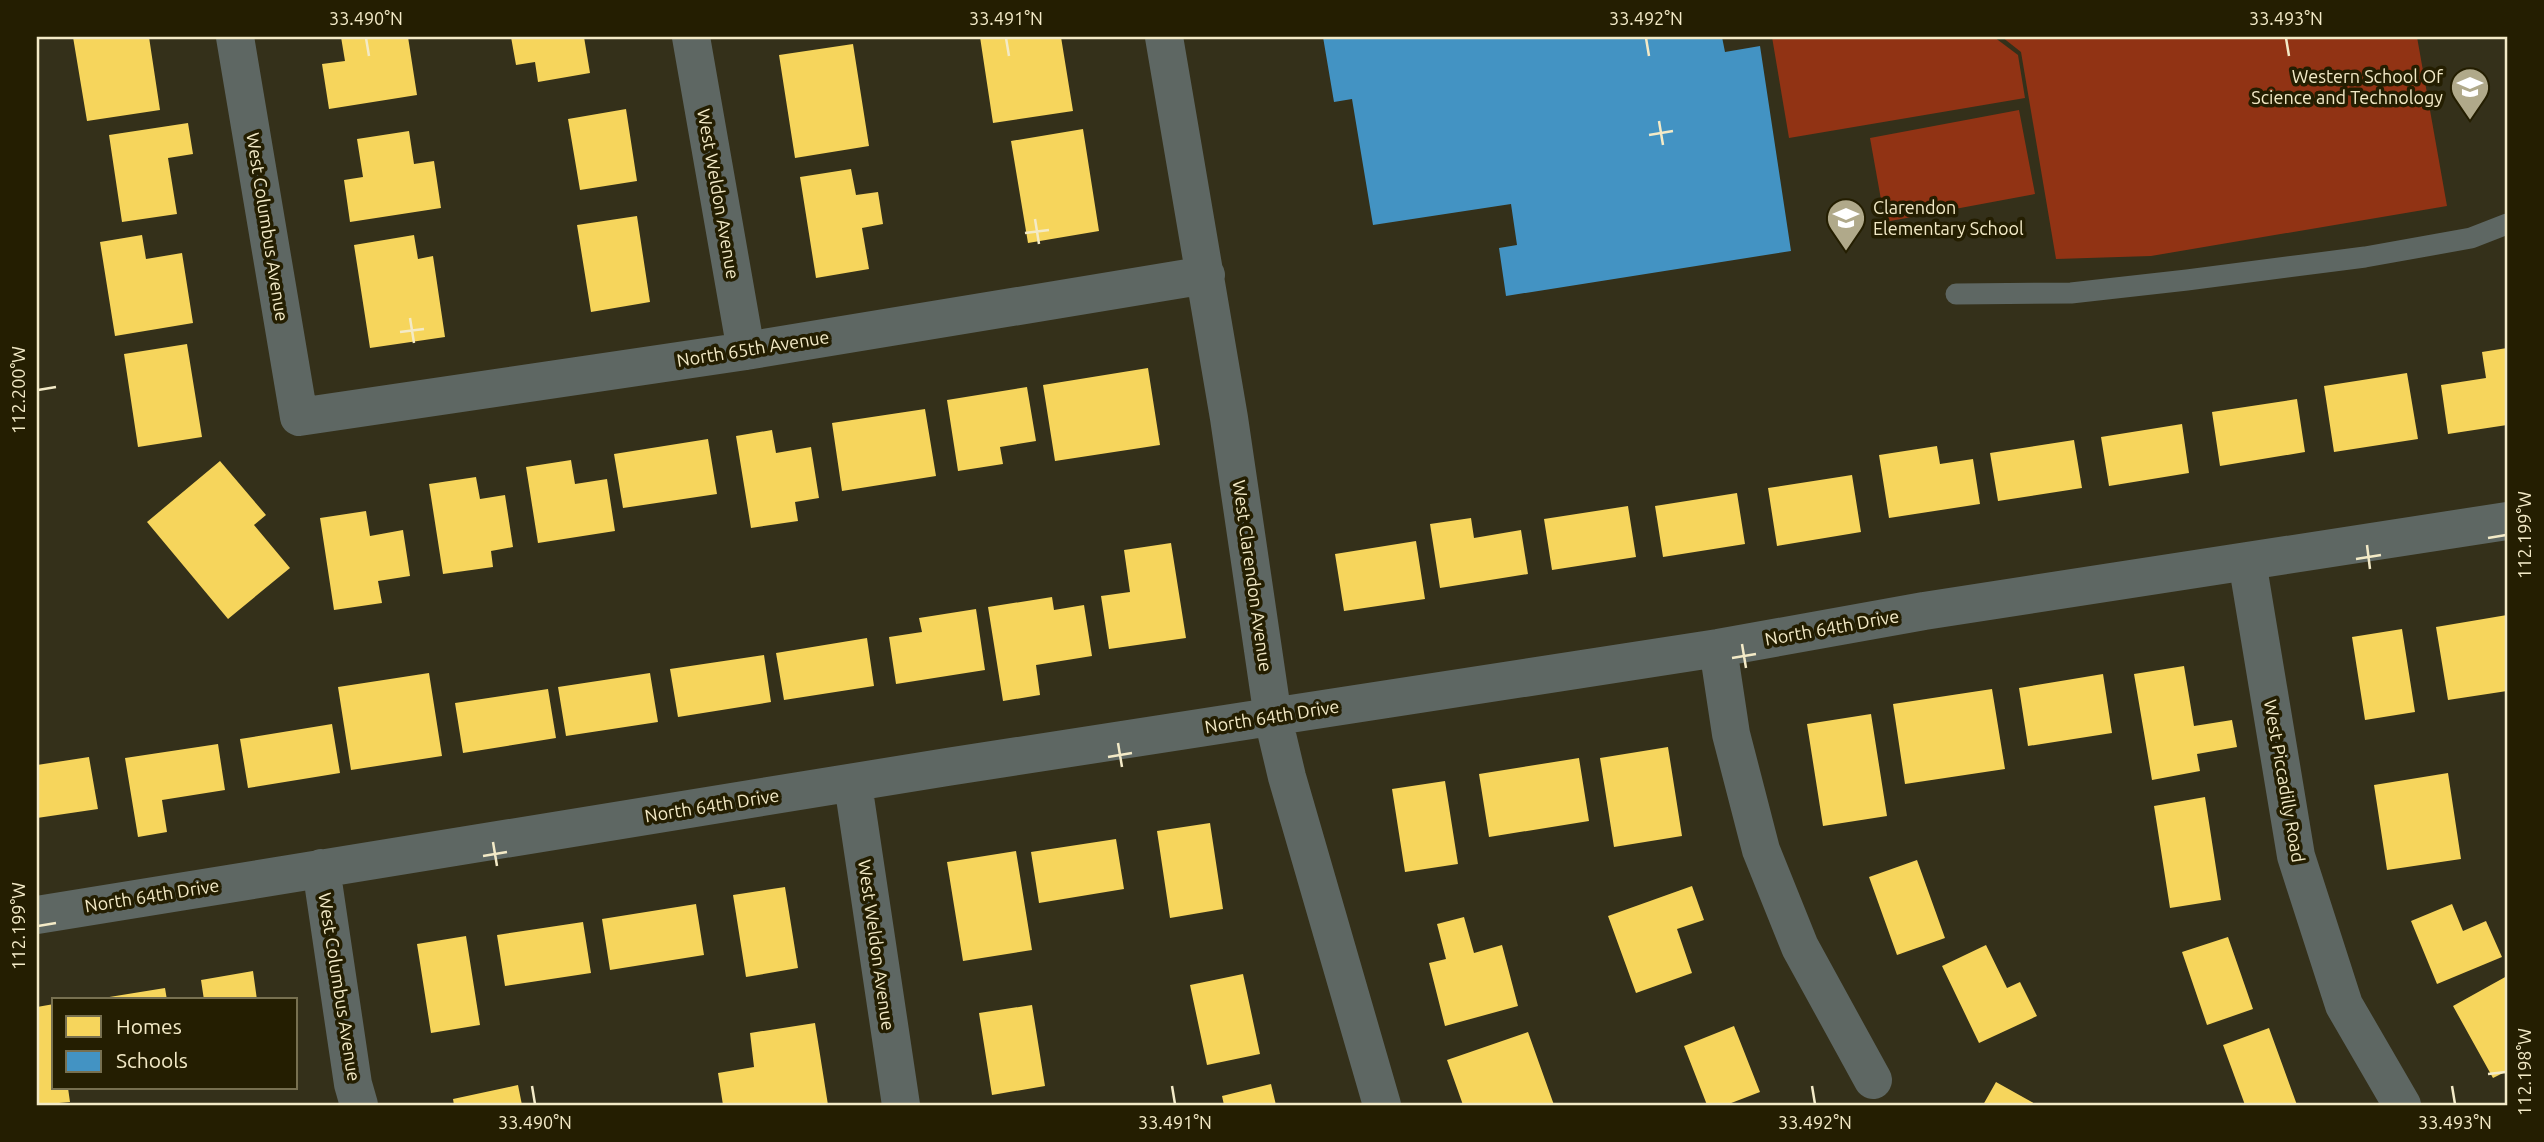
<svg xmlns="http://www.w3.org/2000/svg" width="2544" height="1142" font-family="Ubuntu,sans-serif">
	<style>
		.green { fill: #913314 }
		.homes { fill: #f6d55c }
		.schools { fill: #4393c3 }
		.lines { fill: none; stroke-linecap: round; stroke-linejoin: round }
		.service { stroke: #5e6763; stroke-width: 21 }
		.minor { stroke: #5e6763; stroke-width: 38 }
		.ticks { fill: none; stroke: #f3eac7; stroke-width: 2.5 }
		.labels { text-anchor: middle; stroke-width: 7; stroke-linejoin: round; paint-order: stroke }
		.poi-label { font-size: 18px; fill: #f3eac7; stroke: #241e01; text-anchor: end }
		.street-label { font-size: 18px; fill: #f3eac7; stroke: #241e01 }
		.neatline { fill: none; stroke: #f3eac7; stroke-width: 2.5 }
		.ticks-label { font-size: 18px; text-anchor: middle; fill: #f3eac7 }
	</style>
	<rect width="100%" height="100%" fill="#34301a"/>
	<!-- green -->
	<path class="green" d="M1772,37H1994L2018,55L2025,98L1789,138Z
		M2002,37H2417L2447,206L2151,256L2056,259L2021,52Z
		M2019,110L2035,194L1885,222L1870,138Z"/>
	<!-- homes -->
	<path class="homes" d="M73,37H149L160,110L87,121Z
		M341,37H408L417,95L329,109L322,64L345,61Z
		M511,37H584L590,73L538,82L535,62L516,65Z
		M980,37H1061L1073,111L993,123Z
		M853,44L869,146L795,158L779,55Z
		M626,109L637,181L580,190L568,119Z
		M188,123L193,154L168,158L177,214L122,222L109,135Z
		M1083,129L1099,231L1028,243L1011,141Z
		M409,131L414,164L434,161L441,208L350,222L344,180L363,177L357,139Z
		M851,169L856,195L878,192L883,224L862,228L869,269L816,278L800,177Z
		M637,216L650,302L591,312L577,225Z
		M142,235L146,259L182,253L193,323L115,336L100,242Z
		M414,235L418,259L433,256L445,337L370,348L354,245Z
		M187,344L202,437L138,447L124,354Z
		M2507,348V425L2448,434L2441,385L2486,378L2482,352Z
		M1148,368L1160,445L1055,461L1043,385Z
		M2407,373L2418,439L2334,452L2324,386Z
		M1027,387L1036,441L1000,447L1003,464L958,471L947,400Z
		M2297,399L2305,452L2220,466L2212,412Z
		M925,409L936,476L842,491L832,423Z
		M2182,424L2189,473L2109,486L2101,437Z
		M772,430L776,453L811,447L819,498L795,502L798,521L751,528L736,436Z
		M708,439L717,494L623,508L614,454Z
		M2074,440L2082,488L1998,501L1990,453Z
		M1937,446L1940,464L1973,459L1980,504L1889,518L1879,455Z
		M571,460L575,484L607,479L615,531L538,543L526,467Z
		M220,461L266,515L254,525L290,568L228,619L147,522Z
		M1852,475L1861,532L1777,546L1768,488Z
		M476,477L480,499L505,495L513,547L491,551L493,567L443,574L429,484Z
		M1737,493L1745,544L1663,557L1655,506Z
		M1628,506L1636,557L1552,570L1544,519Z
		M366,511L370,536L403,530L410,576L378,581L382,603L334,610L320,518Z
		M1471,518L1474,538L1521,530L1528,574L1440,588L1430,524Z
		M1416,541L1425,599L1344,611L1335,554Z
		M1171,543L1186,638L1109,649L1101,596L1130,592L1124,550Z
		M1052,597L1054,610L1084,605L1092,656L1036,665L1040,695L1003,701L988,607Z
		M976,609L985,670L896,684L889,637L922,632L919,618Z
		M2507,615V691L2448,700L2436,627Z
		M2402,629L2415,712L2365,720L2352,637Z
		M867,638L874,686L784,700L776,653Z
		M764,655L771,702L678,717L670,669Z
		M2184,666L2194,726L2232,720L2237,747L2197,754L2200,771L2152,780L2134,674Z
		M429,673L442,756L351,770L338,687Z
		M650,673L658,722L566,736L558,687Z
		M2103,674L2112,733L2028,746L2019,688Z
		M548,689L556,738L463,753L455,703Z
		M1992,689L2005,769L1905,784L1893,704Z
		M1871,714L1887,816L1823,826L1807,724Z
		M332,724L340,773L248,788L240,739Z
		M218,744L225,790L162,800L167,832L138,837L125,758Z
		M1668,747L1682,836L1614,847L1600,758Z
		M89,757L98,809L37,818V765Z
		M1579,758L1589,821L1489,837L1479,774Z
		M2448,773L2461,859L2387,870L2374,785Z
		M1445,781L1458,864L1405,872L1392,789Z
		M2205,797L2221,900L2170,908L2154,806Z
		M1210,823L1223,909L1170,918L1157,831Z
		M1116,839L1124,889L1039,903L1031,852Z
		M1016,851L1032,950L963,961L947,862Z
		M1917,860L1945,938L1897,955L1869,877Z
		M1692,886L1704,920L1677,929L1692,973L1636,993L1608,916Z
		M785,887L798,968L746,977L733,895Z
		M696,904L704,955L610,970L602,919Z
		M2452,904L2463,931L2486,921L2502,957L2437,984L2411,921Z
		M1464,917L1474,953L1502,945L1518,1006L1445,1026L1429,963L1446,959L1437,924Z
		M583,922L591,973L505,986L497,935Z
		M466,936L480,1025L431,1033L417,944Z
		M2228,937L2253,1009L2207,1025L2182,952Z
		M1986,945L2007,988L2020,982L2037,1016L1979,1043L1942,966Z
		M253,971L257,1000H204L201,980Z
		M1243,974L1260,1054L1207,1065L1190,985Z
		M2507,976V1071L2493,1078L2453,1006Z
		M165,988L167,1000H98L97,999Z
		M54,1004V1088H68L70,1102L37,1105V1007Z
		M1032,1005L1045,1086L992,1095L979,1013Z
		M815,1023L828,1105H723L718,1073L754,1067L750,1033Z
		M1734,1026L1760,1092L1726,1105H1707L1684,1046Z
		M2269,1028L2297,1105H2245L2223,1045Z
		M1528,1032L1554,1105H1463L1447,1060Z
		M1996,1082L2037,1105H1983Z
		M1271,1084L1276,1105H1224L1222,1096Z
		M518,1085L522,1105H454L453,1099Z"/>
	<!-- schools -->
	<path class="schools" d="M1323,37H1722L1725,52L1760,46L1791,251L1506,296L1499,248L1517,245L1511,204L1373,225L1352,99L1334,102Z"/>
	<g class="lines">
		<!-- service -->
		<path class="service" d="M1956,294L2071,293L2187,280L2365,257L2471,238L2507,224"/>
		<!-- minor -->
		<path class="minor" d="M235,37L299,417L746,351L1206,275
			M691,37L746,351
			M1164,37L1229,418L1273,718L1287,777L1382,1105
			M2247,561L2296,856L2344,1005L2402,1105
			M1718,648L1731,734L1761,850L1800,947L1873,1080
			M853,784L901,1105
			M321,868L353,1084L359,1105
			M37,915L947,767L1718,648L1924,611L2507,521"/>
	</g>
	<!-- ticks -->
	<path class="ticks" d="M366,38L369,56M1006,38L1009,56M1646,38L1649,56M2286,38L2289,56M1659,121L1663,145M1649,135L1673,131M1035,219L1039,244M1025,233L1049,230M410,318L414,343M400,332L424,329M38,390L56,387M2488,538L2506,535M2367,545L2370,569M2356,559L2381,555M1742,644L1746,668M1732,658L1756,654M1118,743L1122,767M1108,757L1132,753M493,842L497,866M483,856L507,852M38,926L56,923M2488,1074L2506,1072M532,1086L535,1104M1172,1086L1175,1104M1812,1086L1815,1104M2452,1086L2455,1104"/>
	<!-- icons -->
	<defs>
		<g id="university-pin" transform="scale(2.0125)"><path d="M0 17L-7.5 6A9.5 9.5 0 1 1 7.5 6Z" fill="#b0a98a" stroke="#241e01"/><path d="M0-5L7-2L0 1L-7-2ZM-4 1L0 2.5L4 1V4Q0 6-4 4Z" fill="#fff"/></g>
		<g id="school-pin" transform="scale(2.0125)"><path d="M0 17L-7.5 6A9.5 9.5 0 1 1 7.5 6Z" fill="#b0a98a" stroke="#241e01"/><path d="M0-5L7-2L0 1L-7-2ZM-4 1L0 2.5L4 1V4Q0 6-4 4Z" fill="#fff"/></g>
	</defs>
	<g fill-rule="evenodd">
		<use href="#university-pin" x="2470" y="87"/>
		<use href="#school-pin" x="1846" y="218"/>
	</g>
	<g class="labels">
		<!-- poi labels -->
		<g class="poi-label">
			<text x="2443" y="83">Western School Of<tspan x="2443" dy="21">Science and Technology</tspan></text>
			<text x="1873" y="214" text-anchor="start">Clarendon<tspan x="1873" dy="21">Elementary School</tspan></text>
		</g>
		<!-- street labels -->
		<g class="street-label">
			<text transform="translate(718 194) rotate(80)" y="6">West Weldon Avenue</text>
			<text transform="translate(267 227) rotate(81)" y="6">West Columbus Avenue</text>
			<text transform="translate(753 349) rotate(-9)" y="6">North 65th Avenue</text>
			<text transform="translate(1252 576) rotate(82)" y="6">West Clarendon Avenue</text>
			<text transform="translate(1832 628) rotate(-10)" y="6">North 64th Drive</text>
			<text transform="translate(1272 717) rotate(-9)" y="6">North 64th Drive</text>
			<text transform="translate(2284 781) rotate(80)" y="6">West Piccadilly Road</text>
			<text transform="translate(712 806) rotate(-9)" y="6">North 64th Drive</text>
			<text transform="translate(152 896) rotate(-9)" y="6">North 64th Drive</text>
			<text transform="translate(876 945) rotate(82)" y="6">West Weldon Avenue</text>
			<text transform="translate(339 987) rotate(81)" y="6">West Columbus Avenue</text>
		</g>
	</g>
	<!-- border -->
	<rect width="2544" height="1142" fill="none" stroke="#241e01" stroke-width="77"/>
	<!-- legend -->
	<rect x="52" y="998" width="245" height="91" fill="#241e01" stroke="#777050" stroke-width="2"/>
	<rect x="66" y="1016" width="35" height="21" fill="#f6d55c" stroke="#777050" stroke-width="2"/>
	<text x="116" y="1034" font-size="21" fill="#f3eac7">Homes</text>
	<rect x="66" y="1051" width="35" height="21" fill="#4393c3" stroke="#777050" stroke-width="2"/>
	<text x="116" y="1068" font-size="21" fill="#f3eac7">Schools</text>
	<rect x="38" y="38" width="2468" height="1066" class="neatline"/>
	<g class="ticks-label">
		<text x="366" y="25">33.490°N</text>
		<text x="1006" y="25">33.491°N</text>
		<text x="1646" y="25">33.492°N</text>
		<text x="2286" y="25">33.493°N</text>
		<text transform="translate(19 390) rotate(-90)" y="6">112.200°W</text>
		<text transform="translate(2525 535) rotate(-90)" y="6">112.199°W</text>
		<text transform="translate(19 926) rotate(-90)" y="6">112.199°W</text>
		<text transform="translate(2525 1072) rotate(-90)" y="6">112.198°W</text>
		<text x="535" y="1129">33.490°N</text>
		<text x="1175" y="1129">33.491°N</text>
		<text x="1815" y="1129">33.492°N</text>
		<text x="2455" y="1129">33.493°N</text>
	</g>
</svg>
